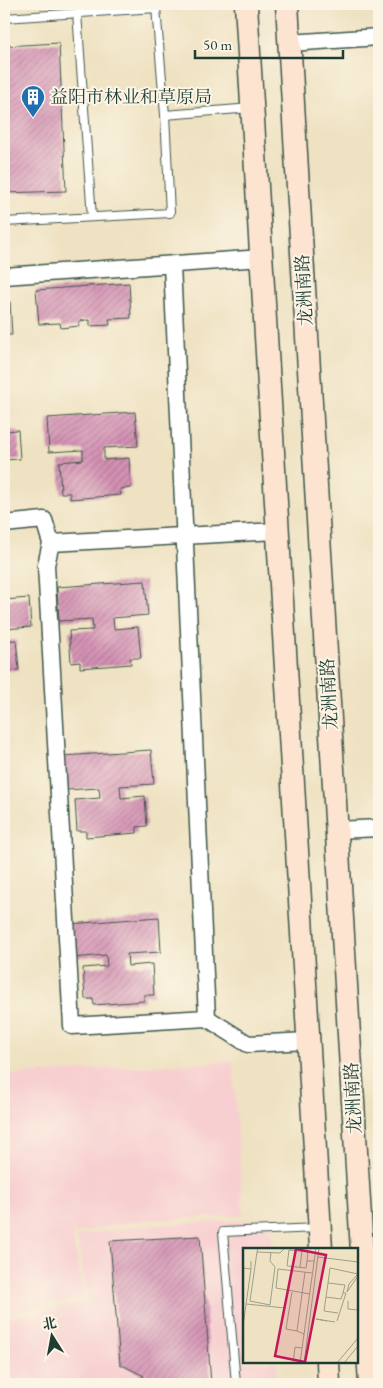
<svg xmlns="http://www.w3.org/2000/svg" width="383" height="1388" font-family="'EB Garamond','Noto Serif SC',serif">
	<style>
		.built { fill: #f7cfd0 }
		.building { fill: url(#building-hatch) }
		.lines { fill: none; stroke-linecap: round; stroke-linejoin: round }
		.service-casing { stroke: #3e5649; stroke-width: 10 }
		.minor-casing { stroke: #3e5649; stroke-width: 19 }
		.secondary-casing { stroke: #3e5649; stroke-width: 25 }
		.service { stroke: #fff; stroke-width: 8 }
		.minor { stroke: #fff; stroke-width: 16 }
		.secondary { stroke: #fde4d1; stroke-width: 22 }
		.labels { text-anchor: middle; stroke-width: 4; stroke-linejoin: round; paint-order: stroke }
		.poi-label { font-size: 18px; fill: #1f3d34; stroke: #fcf5e5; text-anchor: start }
		.street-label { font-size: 18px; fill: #1f3d34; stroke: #fcf5e5 }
		.inset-road { fill: none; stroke: #9ca089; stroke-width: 1 }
		.view { fill: #c2185b; fill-opacity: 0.15; stroke: #c2185b; stroke-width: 2.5 }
		.inset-edge { fill: none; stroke: #1f3d34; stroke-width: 2.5 }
	</style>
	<defs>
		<pattern id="building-hatch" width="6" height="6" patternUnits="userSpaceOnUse" patternTransform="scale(1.25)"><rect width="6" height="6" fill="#d491b4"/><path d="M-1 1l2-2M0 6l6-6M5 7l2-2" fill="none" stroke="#ab7893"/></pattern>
	</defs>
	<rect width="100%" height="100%" fill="#fcf5e5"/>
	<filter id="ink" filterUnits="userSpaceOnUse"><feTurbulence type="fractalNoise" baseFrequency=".02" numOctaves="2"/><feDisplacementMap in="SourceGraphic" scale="10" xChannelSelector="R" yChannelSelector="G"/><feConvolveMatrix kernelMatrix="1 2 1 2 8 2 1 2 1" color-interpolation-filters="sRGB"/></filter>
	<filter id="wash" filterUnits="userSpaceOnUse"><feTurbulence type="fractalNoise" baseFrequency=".0096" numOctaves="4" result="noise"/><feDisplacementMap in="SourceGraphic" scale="20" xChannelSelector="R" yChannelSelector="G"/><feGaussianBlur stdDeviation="1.12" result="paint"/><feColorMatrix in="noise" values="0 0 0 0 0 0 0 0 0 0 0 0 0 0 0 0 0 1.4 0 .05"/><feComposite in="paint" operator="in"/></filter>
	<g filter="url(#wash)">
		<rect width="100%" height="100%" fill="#efe2c2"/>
		<!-- built -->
		<path class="built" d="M233,1061L243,1215L135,1221L72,1234L84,1297L4,1314V1075Z
			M270,1219L274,1249H244V1362H277V1384H4V1319L88,1301L77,1236L136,1226Z"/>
		<g id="blocks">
			<!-- building -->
			<path class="building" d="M59,43L66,191L4,193V46Z
				M129,283L131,318L109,319L110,325L90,326V320L79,321V326L61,328L60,323L39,324L36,290Z
				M4,302H10L12,335H4Z
				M135,412L138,446L104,448V460L129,458L131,488L120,489L121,495L70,499V493H61L59,462L83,460V450L49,452L47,418Z
				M18,430L20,459L4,460V431Z
				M4,472H6L8,502L4,503Z
				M145,581L148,615L113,618L114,629L138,627L141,658H130L131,664L80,668V662L71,663L69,631L93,630L92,619L59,621L57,587Z
				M29,598L31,627L4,629V600Z
				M16,640L19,670L4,671V641Z
				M151,750L154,784L120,786L121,798L145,796L147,826L137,827V833L86,837V831H77L75,800L100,798L99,788L66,790L63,756Z
				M159,917L161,952L127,954L128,966L152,964L154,995H144V1001L94,1005L93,999H85L83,968L107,966L106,955L73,958L70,924Z
				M200,1236L211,1384H132L144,1376L120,1364L110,1241Z"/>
		</g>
	</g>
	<g filter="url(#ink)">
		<use href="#blocks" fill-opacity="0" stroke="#3e5649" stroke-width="1"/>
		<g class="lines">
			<!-- service casing -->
			<g class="service-casing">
				<path id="service" d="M77,13L92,217
					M4,18L156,8L165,115L170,213L4,222
					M165,115L251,108
					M236,1384L223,1232L318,1228"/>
			</g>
			<!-- minor casing -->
			<g class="minor-casing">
				<path id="minor" d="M289,43L379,37
					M172,265L207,1018L248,1044L308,1041
					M4,276L262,258
					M4,524L44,520L51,543L278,531
					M51,543L46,565L72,1026L207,1018
					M337,830L379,828"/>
			</g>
			<!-- secondary casing -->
			<g class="secondary-casing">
				<path id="secondary" d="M246,4L321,1249
					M287,4L370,1384
					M328,1362L329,1384"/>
			</g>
			<!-- service -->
			<use href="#service" class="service"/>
			<!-- minor -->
			<use href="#minor" class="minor"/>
			<!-- secondary -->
			<use href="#secondary" class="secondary"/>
		</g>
	</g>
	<!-- icons -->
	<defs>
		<g id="building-pin" transform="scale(1.25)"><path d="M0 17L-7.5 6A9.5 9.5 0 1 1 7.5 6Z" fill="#1f6fb2" stroke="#fcf5e5"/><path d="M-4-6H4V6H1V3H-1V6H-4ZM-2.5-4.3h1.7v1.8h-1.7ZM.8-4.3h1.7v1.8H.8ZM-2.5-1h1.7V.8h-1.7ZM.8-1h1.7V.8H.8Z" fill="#fff"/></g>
	</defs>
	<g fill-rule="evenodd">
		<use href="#building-pin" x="33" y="97"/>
	</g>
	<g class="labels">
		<!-- poi labels -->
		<g class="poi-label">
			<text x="50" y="103">益阳市林业和草原局</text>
		</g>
		<!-- street labels -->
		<g class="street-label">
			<text transform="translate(304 290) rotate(-93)" y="6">龙洲南路</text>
			<text transform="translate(329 694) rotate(-93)" y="6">龙洲南路</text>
			<text transform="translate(353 1098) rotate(-93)" y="6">龙洲南路</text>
		</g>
	</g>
	<!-- overview -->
	<g transform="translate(243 1248)">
		<rect width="115" height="115" fill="#efe2c2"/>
		<path class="inset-road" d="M15,0L14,4L37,5L42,0M14,4L7,53L27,57L32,19L27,13L28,4M75,9L115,14M64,13L63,20L44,18L46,2L65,4L64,13H71M57,19L59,3M0,20L8,21V13M115,26L106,36L104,44L115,28M85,35L87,20L115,26M49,44L43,81L54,83M100,45L98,51L83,49L85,35L102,37L100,45H103M67,46L33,40L35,21L69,25M83,49L81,63L95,65M105,53V61L115,62M3,56L42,60M84,73L73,71L92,74M94,73L103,45M0,78L8,21M61,86L54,83L62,24M50,115L52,99L59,100M57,115L73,0M61,115L76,0M94,115L115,90M101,115L115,98"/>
		<path class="view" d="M53,1L83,7L62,114L32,108Z"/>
		<rect width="115" height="115" class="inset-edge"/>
	</g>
	<!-- margin -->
	<rect width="383" height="1388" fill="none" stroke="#fcf5e5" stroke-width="20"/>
	<!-- north arrow -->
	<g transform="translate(52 1336) rotate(349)" stroke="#fcf5e5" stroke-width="4" paint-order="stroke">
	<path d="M0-4L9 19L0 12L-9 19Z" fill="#1f3d34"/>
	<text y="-8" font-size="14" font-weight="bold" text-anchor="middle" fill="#1f3d34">北</text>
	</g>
	<!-- scale -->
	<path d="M195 50v8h148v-8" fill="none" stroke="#1f3d34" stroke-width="2.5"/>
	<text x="203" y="50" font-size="15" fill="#1f3d34" stroke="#fcf5e5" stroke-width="4" paint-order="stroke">50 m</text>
</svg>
